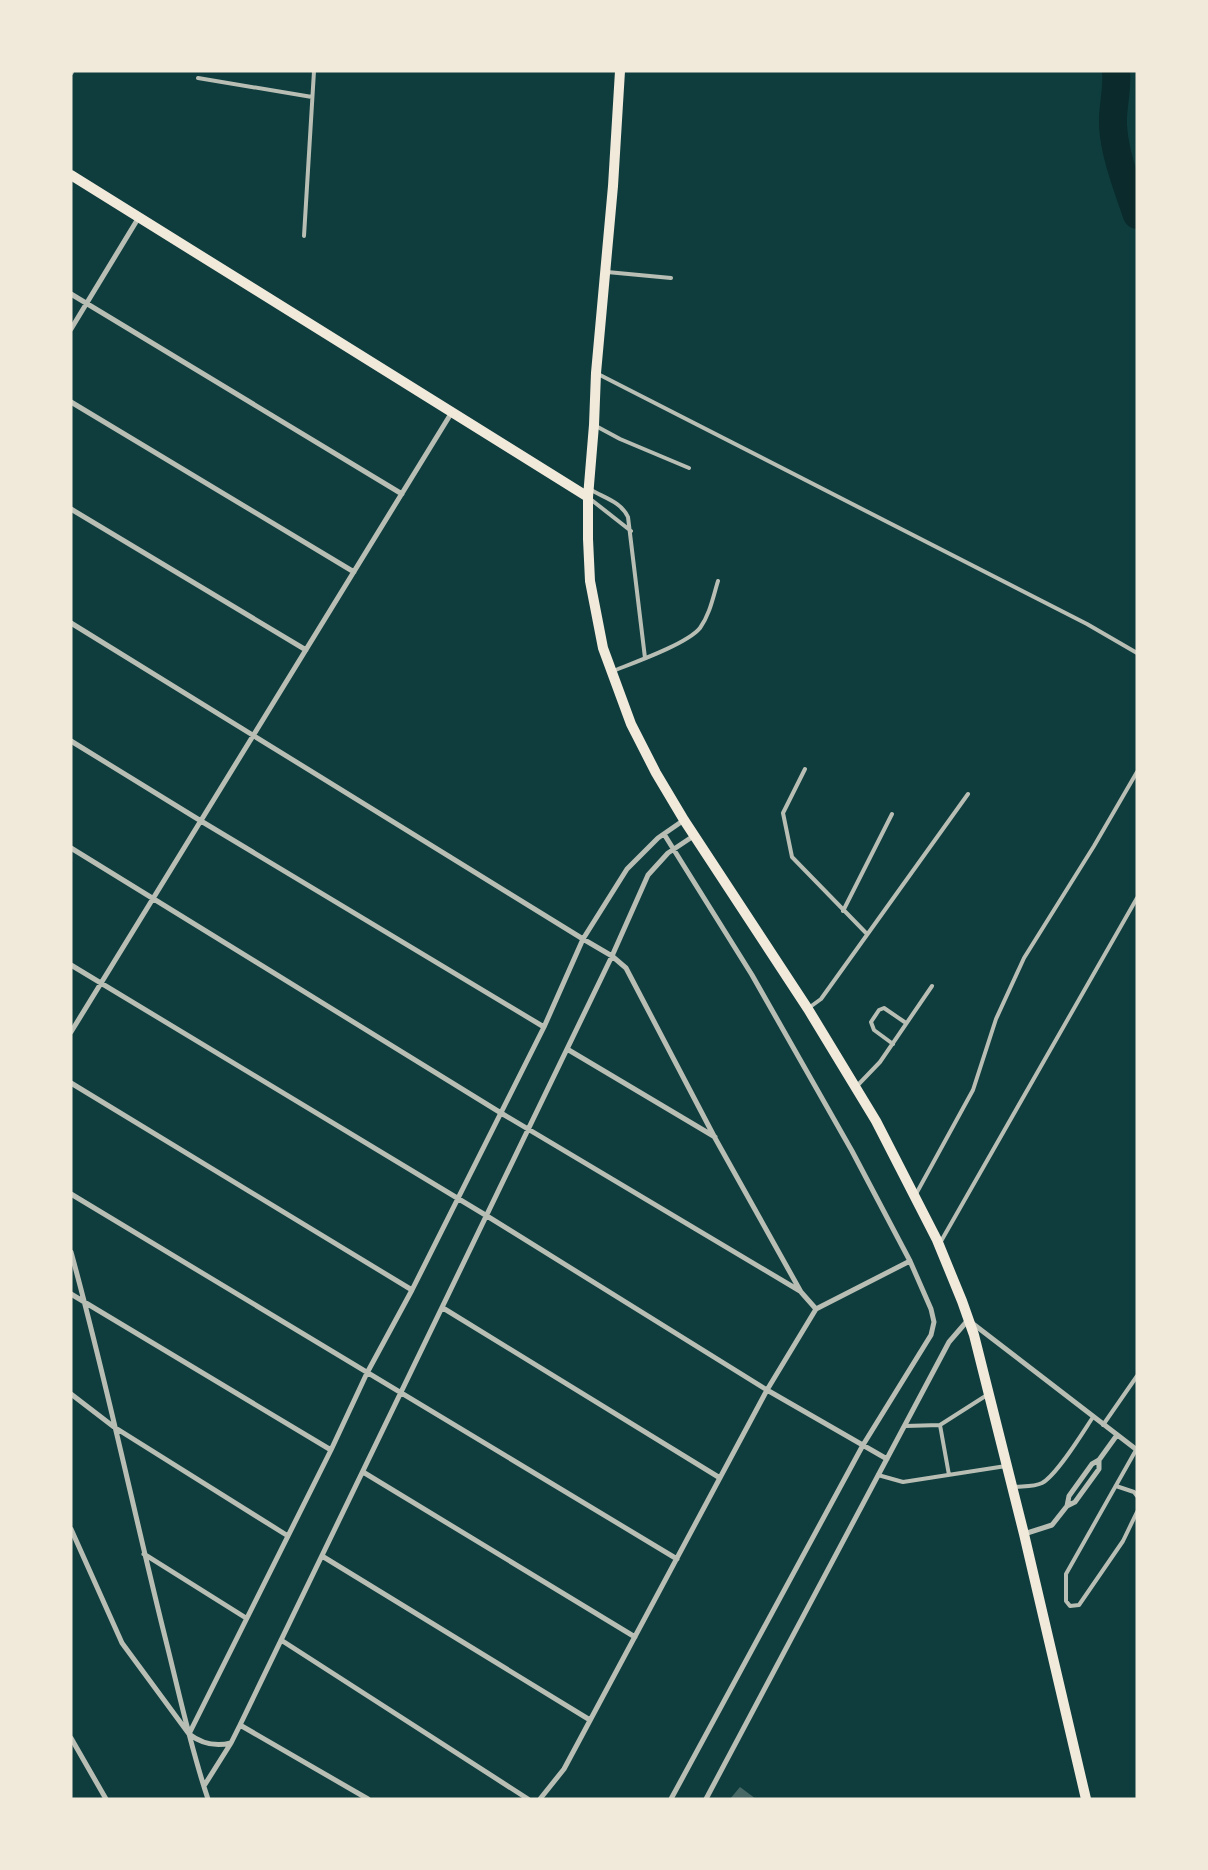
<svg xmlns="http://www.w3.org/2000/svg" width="1208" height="1870" font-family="'Sofia Sans Condensed',sans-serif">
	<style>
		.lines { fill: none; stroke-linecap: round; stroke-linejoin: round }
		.river { stroke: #0a2a2b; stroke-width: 28 }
		.building { fill: #486865 }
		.service { stroke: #b8beb3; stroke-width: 4 }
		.minor { stroke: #b8beb3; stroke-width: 5 }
		.secondary { stroke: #f1e9da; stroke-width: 10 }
	</style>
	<rect width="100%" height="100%" fill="#0f3d3e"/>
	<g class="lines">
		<!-- river -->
		<path class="river" d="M1116,71C1118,90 1112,107 1113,125C1114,153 1128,189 1137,215"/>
	</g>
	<!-- building -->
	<path class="building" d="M740,1787L756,1799H730Z"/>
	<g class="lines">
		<!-- service -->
		<path class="service" d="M198,78L312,97
			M304,236L314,71
			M607,272L671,278
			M598,374L1087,624L1137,653
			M594,425L620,439L689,468
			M591,490C605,498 621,502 628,517L645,658
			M589,498L631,531
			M613,671C633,663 687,644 700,628C710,614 713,597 718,581
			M805,769L783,813L792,857L867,934
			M843,911L892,814
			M810,1007L821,999L968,794
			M893,1044L874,1030L871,1022L879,1010L884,1008L906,1023
			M856,1087L880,1062L932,986
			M916,1194L973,1090L996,1019L1024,958L1094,846L1137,772
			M940,1243L1137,898
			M940,1425L949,1475
			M1103,1425L1137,1376
			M905,1426L940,1425L987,1395
			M1136,1450L1066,1574V1601L1070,1606L1079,1605L1123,1541L1137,1512
			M878,1475L903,1482L1006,1466
			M1116,1486L1134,1492L1137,1496
			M1014,1487C1023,1486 1034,1487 1042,1483C1057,1475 1083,1432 1093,1417"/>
		<!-- minor -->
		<path class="minor" d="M71,73L72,71
			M71,294L402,494
			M71,329L139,217
			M71,402L354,572
			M71,509L306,650
			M71,623L583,939L612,956L626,968L715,1138L801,1292L816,1309
			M71,741L201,821L544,1027
			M664,834L752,975L852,1151L910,1261L931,1309L934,1322L931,1335L863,1445L671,1799
			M71,848L501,1113L800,1291
			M71,965L487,1216L767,1390L887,1459
			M71,1032L452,412
			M567,1049L715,1137
			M71,1083L412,1290
			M71,1194L677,1559
			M71,1252C107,1382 134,1514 167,1645C180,1697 191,1749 208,1799
			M71,1294L331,1450
			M443,1308L720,1478
			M71,1394L114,1427L288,1536
			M363,1472L635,1637
			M1067,1506L1075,1502L1099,1469V1460
			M71,1529L122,1643L189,1734C202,1744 215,1747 231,1743
			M1024,1534L1052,1525L1067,1506L1069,1496L1092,1464L1099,1460L1117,1435
			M144,1554L246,1618
			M322,1556L590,1720
			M281,1640L528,1799
			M240,1725L368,1799
			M189,1734L331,1450L367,1373L412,1290L544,1027L583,939L627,869L658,838L684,820
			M71,1738L106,1799
			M204,1786L231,1743L240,1725L612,956L648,875L668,853L695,835
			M540,1799L564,1769L767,1390L816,1309L910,1261
			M706,1799L949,1342L968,1320L1137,1450"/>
		<!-- secondary -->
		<path class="secondary" d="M620,71L613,186L596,373L594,425L588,497V539L590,581L603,648L631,724L656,773L684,820L808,1009L876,1121L937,1240L962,1301L974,1335L1024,1534L1086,1799
			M71,175L588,497"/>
	</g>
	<!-- border -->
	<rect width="1208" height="1870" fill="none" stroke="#f1e9da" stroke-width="145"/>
</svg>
